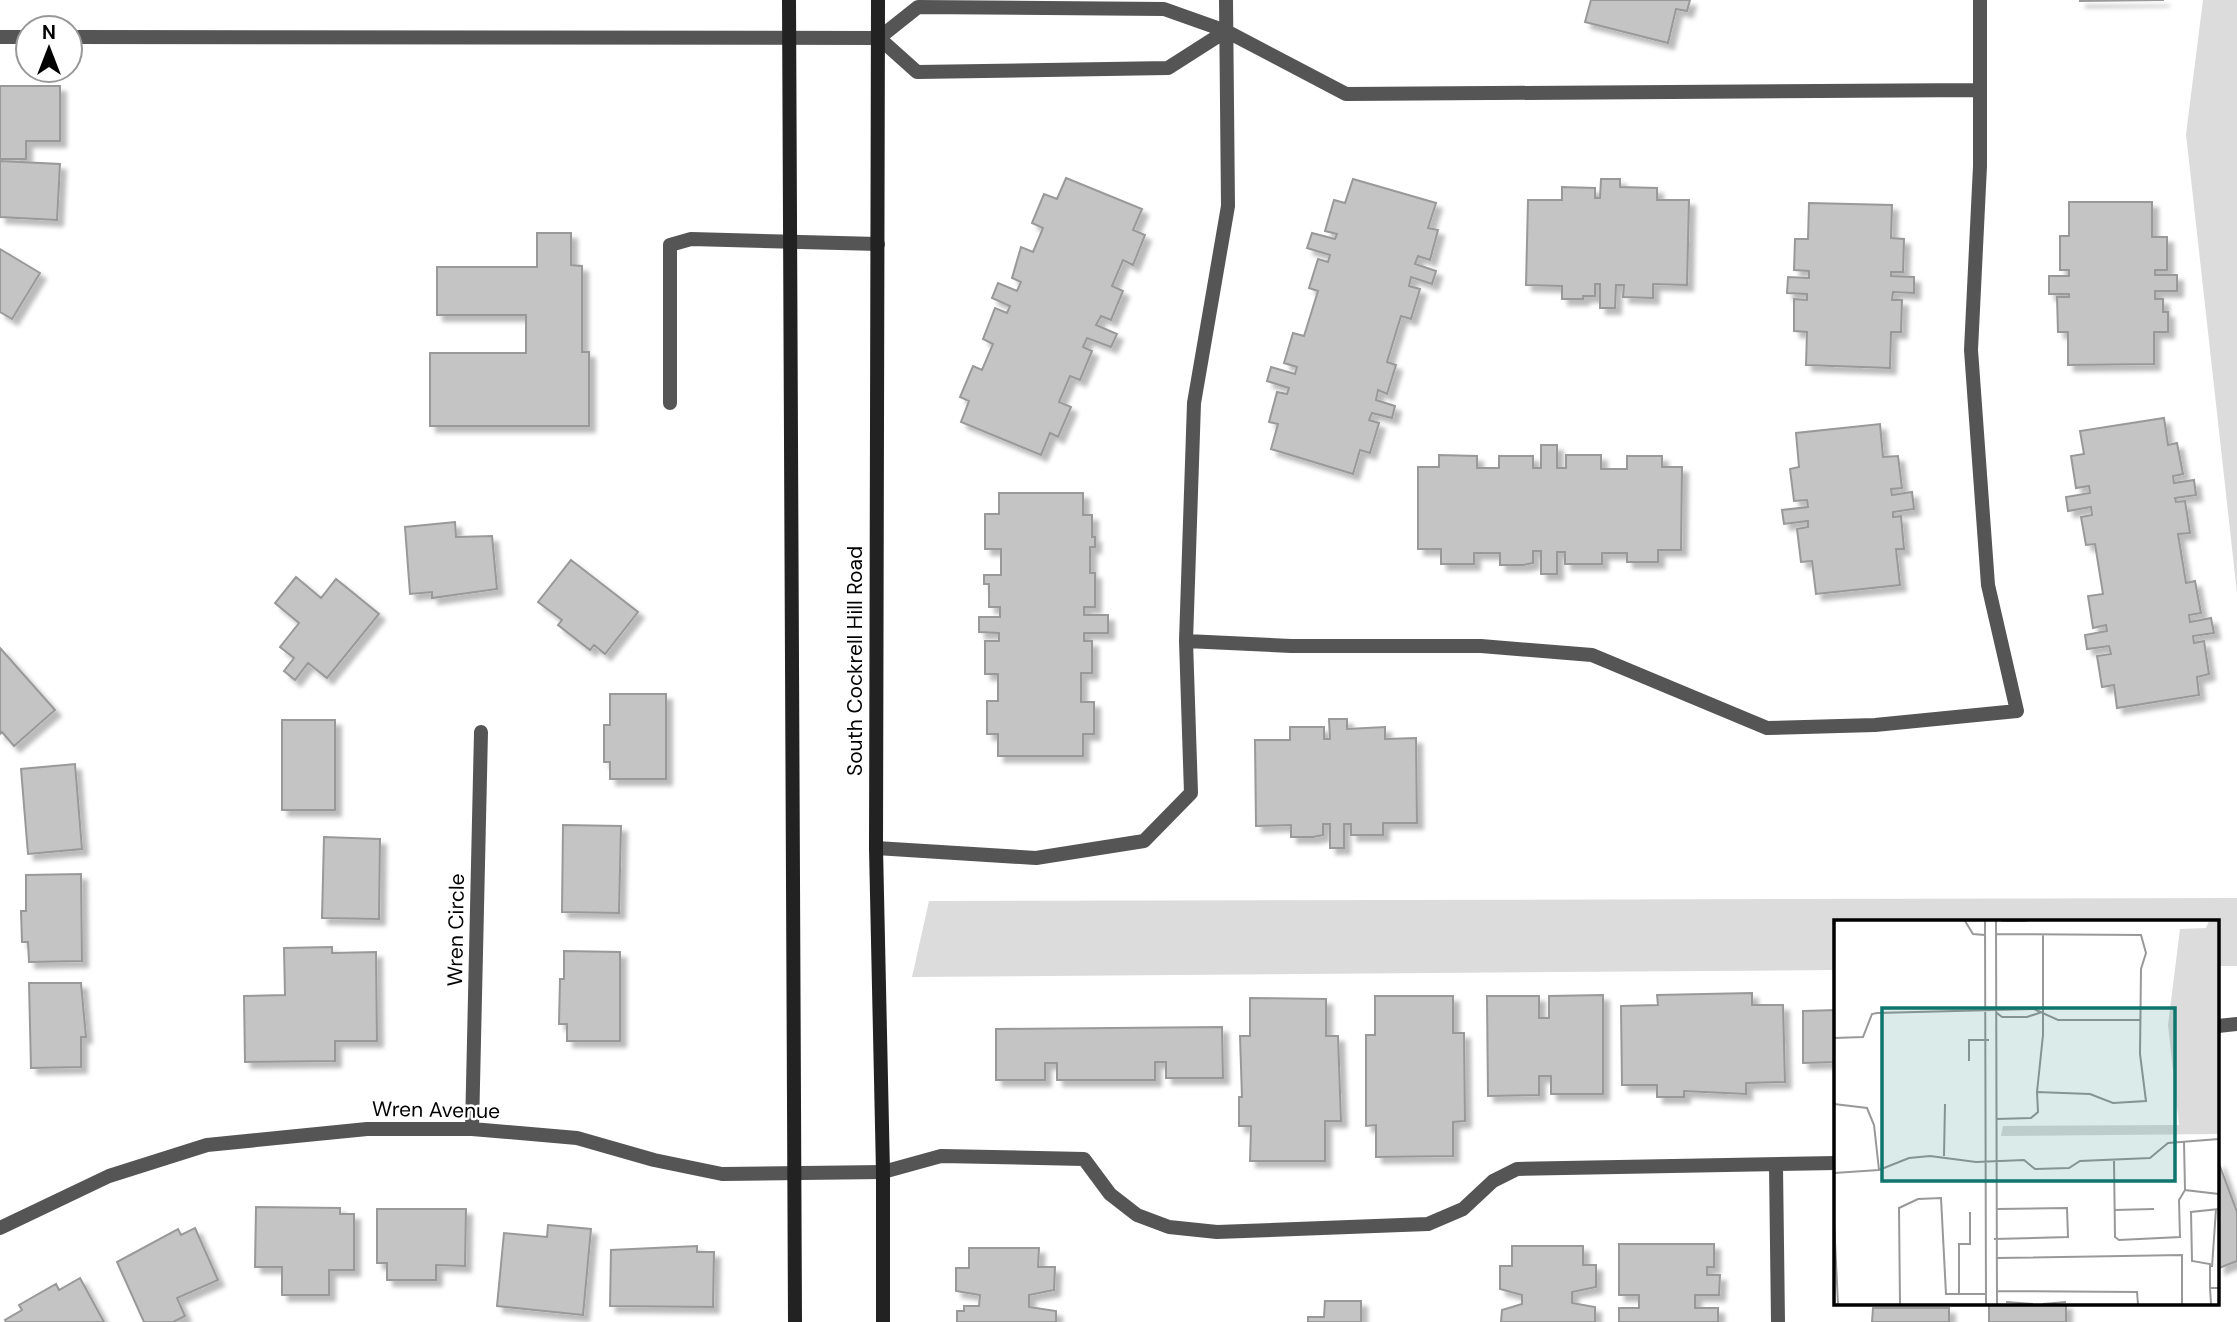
<svg xmlns="http://www.w3.org/2000/svg" width="2237" height="1322" font-family="'DM Sans',sans-serif">
	<style>
		.green { fill: #dcdcdc }
		.building { fill: #c4c4c4; stroke: #999; stroke-width: 2; filter: url(#shadow) }
		.lines { fill: none; stroke-linecap: round; stroke-linejoin: round }
		.lane { stroke: #555; stroke-width: 14 }
		.street { stroke: #555; stroke-width: 14 }
		.secondary { stroke: #222; stroke-width: 14 }
		.labels { text-anchor: middle; stroke-width: 5; stroke-linejoin: round; paint-order: stroke }
		.street-label { font-size: 21px; fill: #000; stroke: #fff }
		.inset-road { fill: none; stroke: #999; stroke-width: 2 }
		.view { fill: #0f766e; fill-opacity: 0.15; stroke: #0f766e; stroke-width: 3.5 }
		.inset-edge { fill: none; stroke: #000; stroke-width: 3.5 }
	</style>
	<defs>
		<filter id="shadow"><feDropShadow dx="6" dy="6" stdDeviation="2" flood-color="#0004"/></filter>
	</defs>
	<rect width="100%" height="100%" fill="#fff"/>
	<!-- green -->
	<path class="green" d="M2203,0H2237V593L2186,134Z
		M2237,898V966H2218V921H1836V970L912,977L929,901Z"/>
	<!-- building -->
	<path class="building" d="M1591,0H1690L1687,11L1676,9L1668,43L1585,22Z
		M2080,0H2164L2080,1Z
		M0,86H60V141H26V159H0Z
		M0,161L60,164L57,220L0,217Z
		M1066,178L1142,209L1133,230L1145,235L1133,265L1123,260L1112,286L1123,291L1111,320L1101,316L1096,325L1117,334L1111,347L1087,338L1083,347L1092,351L1080,380L1070,376L1059,402L1071,407L1058,437L1050,433L1041,455L961,422L969,401L960,397L973,366L982,370L993,344L983,339L995,308L1007,313L1010,306L992,298L998,283L1017,291L1021,282L1012,278L1021,247L1033,252L1043,228L1032,223L1044,194L1057,199Z
		M1353,179L1436,203L1428,228L1438,230L1430,260L1418,256L1415,264L1436,271L1432,284L1411,277L1409,286L1420,289L1411,319L1401,316L1387,362L1396,365L1387,394L1378,390L1376,400L1395,406L1392,418L1372,413L1369,420L1379,423L1370,453L1360,450L1353,474L1271,449L1278,424L1269,422L1277,392L1287,394L1289,388L1267,381L1271,367L1295,374L1297,367L1284,363L1293,333L1304,336L1318,291L1309,288L1318,259L1328,262L1330,255L1307,248L1312,233L1335,239L1337,234L1325,231L1334,200L1345,203Z
		M1601,179H1620V187L1657,188V200H1689L1687,285L1653,284V298L1623,297L1624,285H1616L1615,308H1600V284H1595V296H1583V299H1562V286L1526,285L1528,200H1562V187L1595,188V198H1600Z
		M2069,202H2152V237H2167V270H2155V275H2177V291H2155V299H2163V312H2168V332H2154V364L2068,365V332H2058L2057,297H2069V294H2049V276H2069V270H2060V236H2069Z
		M1809,203L1892,205L1891,238L1904,239L1903,272H1891V276L1914,277V293L1893,292L1892,300H1902L1901,332H1891L1890,368L1806,365L1807,332L1794,331V299L1807,300V294L1787,293L1788,277L1809,278V271L1794,270L1795,239H1808Z
		M537,233H571V265L582,266V352H589V426H430V353H526V315H437V267H537Z
		M0,249L40,273L12,319L0,312Z
		M2164,418L2168,445L2177,443L2183,474L2173,476L2174,483L2194,480L2196,495L2175,498L2176,502L2185,501L2190,533L2178,534L2186,583L2195,581L2201,613L2189,615L2190,622L2211,618L2214,633L2193,636L2194,643L2204,641L2209,674L2197,677L2199,695L2117,708L2114,685L2102,687L2097,656L2111,654L2109,646L2087,649L2085,635L2107,631L2106,625L2093,628L2088,596L2103,594L2095,544L2086,545L2081,517L2092,515L2091,507L2068,511L2066,497L2090,493L2089,486L2076,488L2071,456L2084,454L2080,431Z
		M1880,424L1883,457L1898,456L1902,488L1891,489L1892,495L1912,492L1914,509L1893,512V517L1901,516L1904,549H1896L1900,585L1816,594L1812,561L1801,562L1797,529L1808,527V521L1784,524L1782,510L1808,507L1807,500L1794,501L1790,469L1799,467L1796,433Z
		M1541,445H1557V468H1566V455H1601V469H1627V456H1662V467H1682L1681,550H1658V562H1627V553H1602V564H1565V552H1557V574H1541V551H1533V563L1523,565H1500V553H1474V564H1441V549H1418V467H1439V455L1477,456V468H1499V456H1533V468H1541Z
		M999,493H1083V515H1092V537H1095V547H1090V573H1095V607H1084V615H1108V633H1084V641H1092V673H1081V702H1094V734H1083V756H998V734H987V701H998V674H985V641H999V633L979,632V617H1000V607H989V584H984V575H1001V549H985V514H999Z
		M455,522L456,537L492,536L497,589L432,598V592L410,594L405,527Z
		M571,560L638,612L605,654L594,645L590,650L558,625L562,620L538,602Z
		M296,577L321,598L336,579L379,614L327,678L308,663L295,680L284,671L294,658L280,647L299,623L275,603Z
		M0,648L55,710L14,746L2,732L0,734Z
		M610,694H666V779H610V762H604V725H610Z
		M1329,719H1347V729L1385,727V739L1416,738L1417,823H1383V835H1351V824H1344V848H1330V824H1323V835L1313,837H1291V825L1256,826L1255,740H1290V727H1324V739H1330Z
		M282,720H335V810H282Z
		M75,764L82,849L28,854L21,769Z
		M563,825L621,826L619,913L562,912Z
		M324,837L380,839L379,919L322,918Z
		M81,874L82,961L29,962L28,942H22L21,911H26V875Z
		M332,947V953L376,952L377,1041H335V1061L245,1062L244,996L285,995L284,948Z
		M564,951L620,952V1041H567V1024H559L560,979H564Z
		M29,983H81L86,1037H81V1067L31,1068Z
		M1752,993V1005H1783L1785,1082L1746,1083V1094L1684,1091V1097H1657V1085H1622L1621,1006L1658,1005L1657,995Z
		M1603,995V1094H1551V1076H1539V1095L1488,1096L1487,996H1539V1018H1549V996Z
		M1375,996H1453V1033H1464L1465,1121L1453,1122V1156L1376,1157V1125L1366,1126V1035H1375Z
		M1250,998L1326,999V1036H1338L1341,1121H1325V1161H1250L1251,1126H1239V1097H1242L1240,1036H1250Z
		M1836,1010V1062L1803,1063V1011Z
		M1222,1027L1223,1078H1166V1062H1155V1080H1057V1063H1045V1080H996V1029Z
		M2218,1161L2237,1212V1261L2219,1268Z
		M256,1207L340,1208V1214H354V1270H329V1295H282V1267H255Z
		M377,1209H466L465,1266L436,1265V1280H387V1263H377Z
		M548,1225L591,1229L583,1315L497,1306L504,1233L547,1237Z
		M195,1228L218,1280L177,1298L185,1316L173,1322H144L117,1262L178,1229L181,1235Z
		M1619,1244H1714V1267H1707V1275H1720L1719,1295H1695V1308H1718V1322H1619V1308H1639V1295H1619Z
		M697,1246V1252H714L713,1307L610,1306L611,1250Z
		M1512,1246H1583V1265H1596V1287L1572,1292V1303L1595,1307V1322H1501L1502,1310L1522,1304V1295L1500,1289V1266H1512Z
		M969,1248H1039L1038,1267H1055L1054,1290L1029,1295V1307L1056,1311V1322H957V1311H964V1306H979L980,1295L956,1291V1268H969Z
		M80,1278L104,1322H6L5,1320L22,1310L19,1305L56,1284L59,1290Z
		M1325,1301H1361V1322H1308V1317H1324Z
		M2066,1304V1322H1989V1305Z
		M1873,1308H1949V1322H1872Z"/>
	<g class="lines">
		<!-- lane -->
		<path class="lane" d="M1226,31L1168,68L917,72L879,38L918,7L1164,9L1226,31L1346,94L1980,90
			M670,403V245L691,239L878,244
			M1186,641L1194,403L1228,206L1226,0
			M876,848L1036,858L1144,841L1191,793L1186,641L1291,646H1481L1592,655L1767,728L1875,725L2017,711L1988,585L1971,350L1980,166V0
			M2218,1026L2237,1024
			M1776,1166L1778,1322
			M883,1172L941,1156L1084,1159L1110,1194L1137,1215L1169,1227L1217,1232L1428,1224L1463,1209L1493,1181L1517,1169L1836,1163"/>
		<!-- street -->
		<path class="street" d="M0,37H28
			M70,37L879,38
			M472,1129L481,732
			M0,1228L109,1176L207,1145L367,1129H472L577,1138L654,1160L722,1174L883,1172"/>
		<!-- secondary -->
		<path class="secondary" d="M789,0L795,1322
			M878,0L876,848L883,1172V1322"/>
	</g>
	<g class="labels">
		<!-- street labels -->
		<g class="street-label">
			<text transform="translate(855 661) rotate(-90)" y="7">South Cockrell Hill Road</text>
			<text transform="translate(456 930) rotate(-89)" y="7">Wren Circle</text>
			<text transform="translate(436 1110) rotate(1)" y="7">Wren Avenue</text>
		</g>
	</g>
	<!-- overview -->
	<g transform="translate(1834 920)">
		<rect width="385" height="385" fill="#fff"/>
		<path d="M375,1H385V214L167,216L169,206L345,205L334,105L346,9L372,8Z" fill="#dcdcdc"/>
		<path class="inset-road" d="M131,1L139,14L151,15M151,1L152,384M162,1L163,384M168,1H193M162,14L307,15L312,33L307,49L306,134L312,181L279,183L256,174L203,172L204,192L197,198L162,199M163,93L168,97H193L208,92M0,118L29,117L38,94L43,93L200,89L224,100H307M135,141V120H155M203,172L209,115V14M0,184L33,188L40,205L45,250M350,222L351,270L385,274M110,236L111,184M280,241L281,317L285,320L346,317L345,280L351,270M0,253L45,250L75,238L96,236L142,242L190,240L201,249L235,248L246,241L316,238L334,223L385,219M281,290L320,289M0,300L4,384M160,319L234,317L233,288L163,289M163,338L348,335V384M378,347L382,289M376,368V344L358,341L357,292L385,289M163,371L303,372L304,384M125,374V324H136V292M172,382L199,384M66,384L65,288L84,279L107,278L112,374H152M209,384L232,382M377,384L376,368H385"/>
		<path class="view" d="M48,88H341V261H48Z"/>
		<rect width="385" height="385" class="inset-edge"/>
	</g>
	<!-- north arrow -->
	<g transform="translate(49 49)"><circle r="33" fill="#ffffff" stroke="#999999" stroke-width="2"/>
	<path d="M0-5L12 26L0 18L-12 26Z" fill="#000000"/>
	<text y="-10" font-size="19" font-weight="bold" text-anchor="middle" fill="#000000">N</text>
	</g>
</svg>
